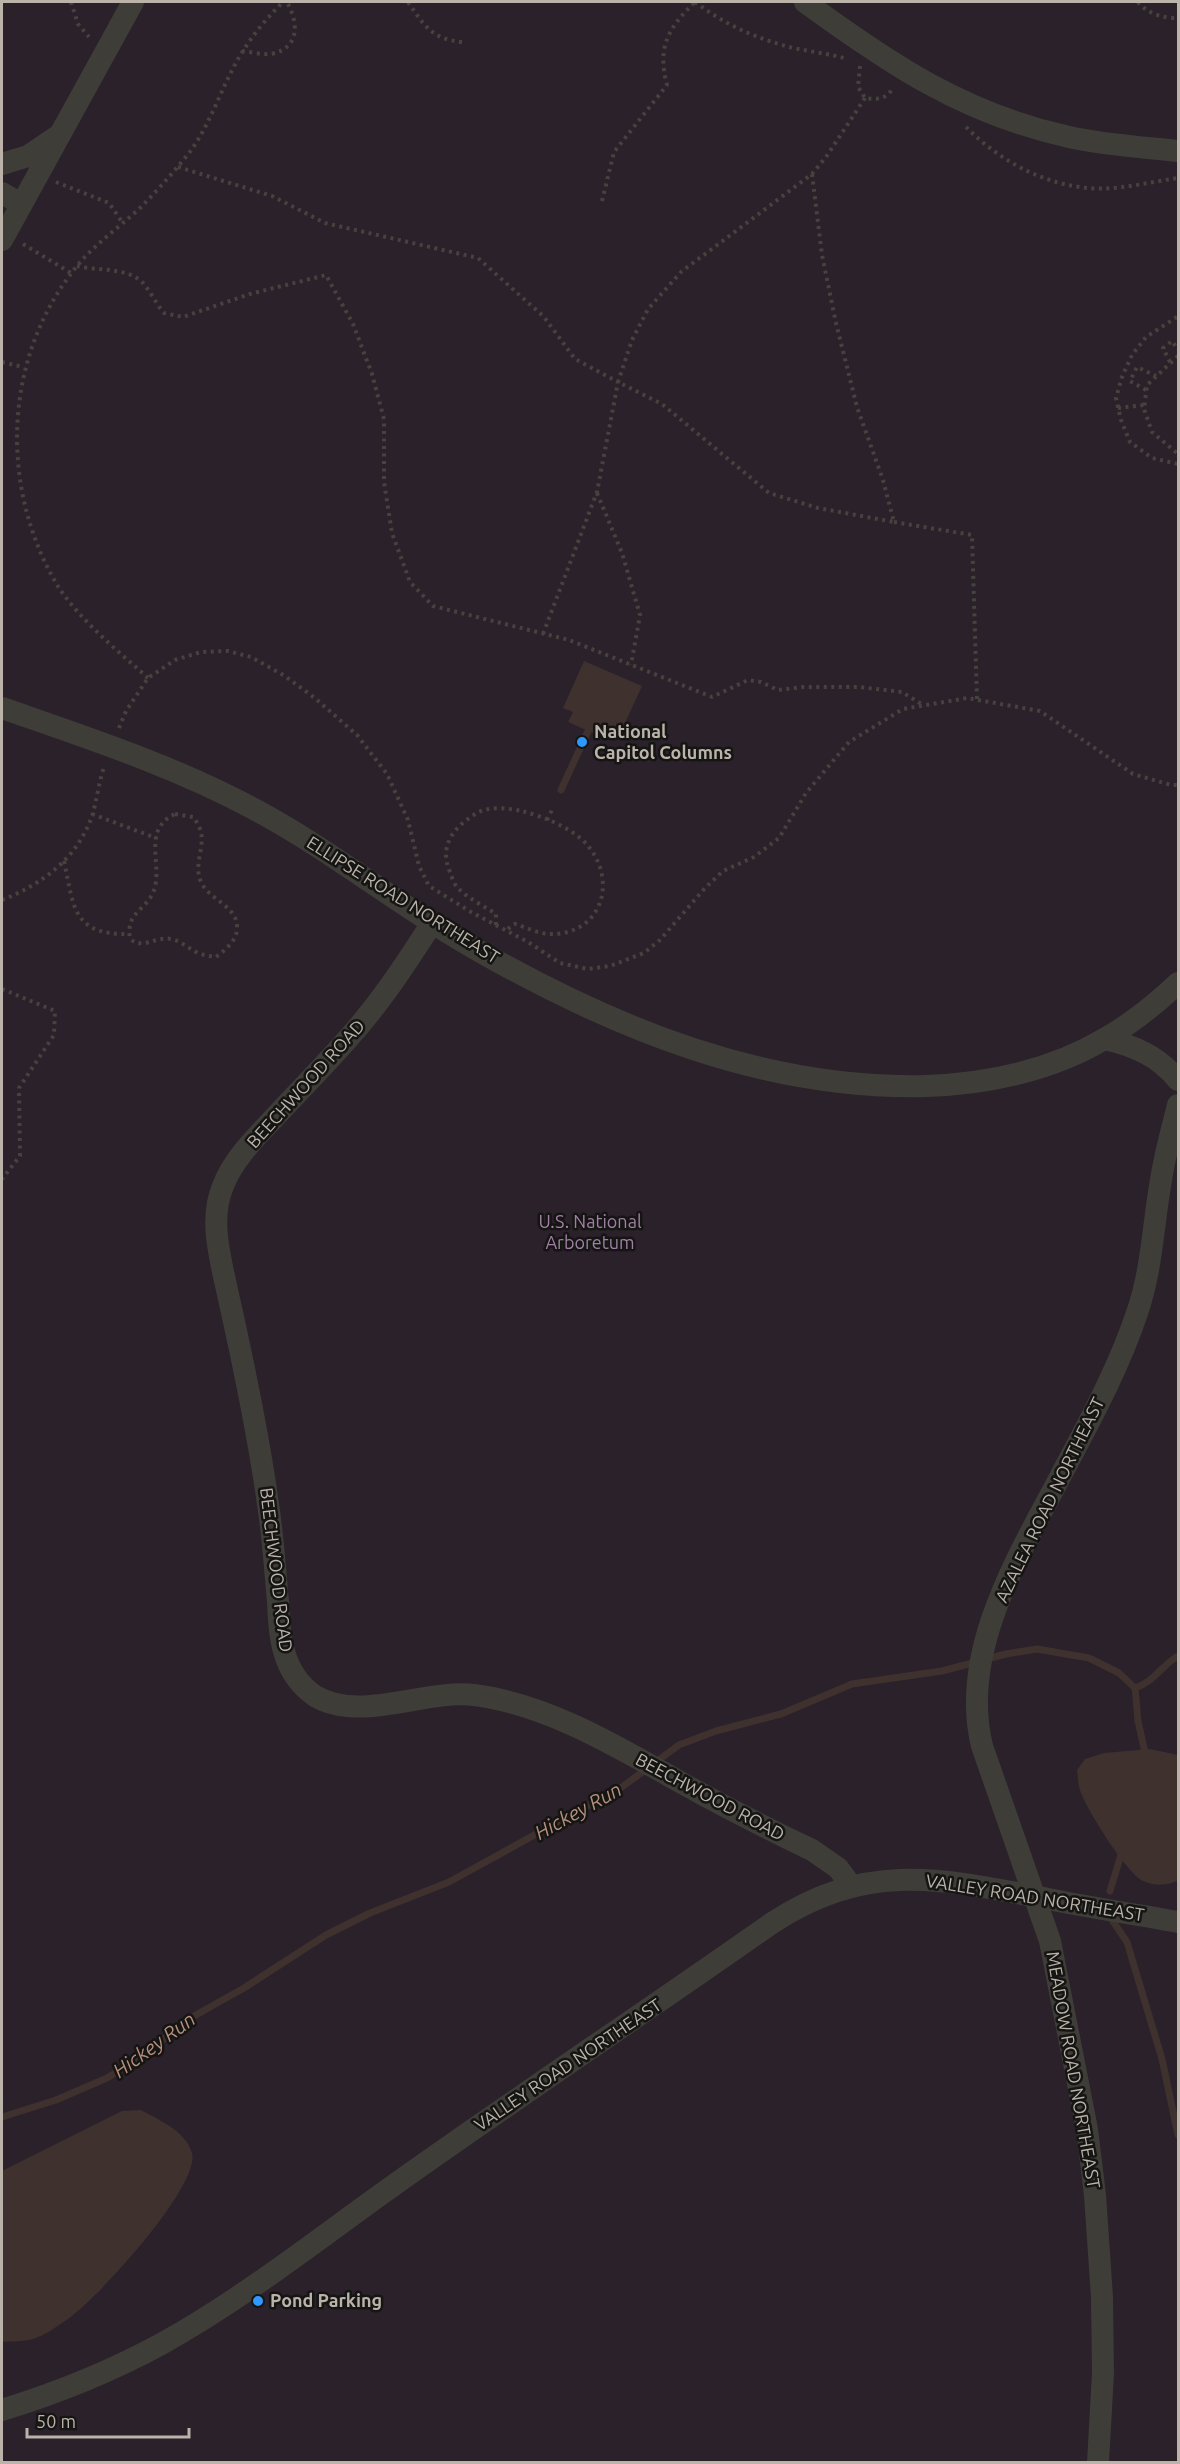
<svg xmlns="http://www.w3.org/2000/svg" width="1180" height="2464" font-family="Ubuntu,sans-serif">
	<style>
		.green { fill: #2a212a }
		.water { fill: #3f312d }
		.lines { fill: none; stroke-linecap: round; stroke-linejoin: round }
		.stream { stroke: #3f312d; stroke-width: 7 }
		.path { stroke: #46433e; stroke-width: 4; stroke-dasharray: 3 4.5; stroke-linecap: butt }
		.street { stroke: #3f3d38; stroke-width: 22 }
		.poi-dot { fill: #2d98fd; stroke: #151513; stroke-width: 2 }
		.labels { text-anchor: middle; stroke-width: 5; stroke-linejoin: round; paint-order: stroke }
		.poi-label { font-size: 18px; font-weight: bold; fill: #bbb2a9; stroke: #151513; text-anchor: start }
		.street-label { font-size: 18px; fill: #bbb2a9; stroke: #151513 }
		.park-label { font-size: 18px; fill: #a27fa7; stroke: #151513 }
		.water-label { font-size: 20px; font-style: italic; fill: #b78f7e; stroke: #151513 }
	</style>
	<rect width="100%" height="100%" fill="#1a1a18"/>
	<!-- green -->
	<path class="green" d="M2,2H1178V2462H2Z"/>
	<!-- water -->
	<path class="water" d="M584,661L642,686L620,734L611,730L606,739L568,722L573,712L563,708Z
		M1150,1749L1178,1755V1880C1169,1886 1153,1886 1143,1881C1125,1871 1089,1813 1081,1793C1078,1787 1078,1777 1077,1770L1085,1759L1104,1753Z
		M141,2110C159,2120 186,2131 192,2153C201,2186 94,2303 65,2321C56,2327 44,2336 33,2339C24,2342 11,2341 2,2342V2171L122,2111Z"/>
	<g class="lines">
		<!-- stream -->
		<path class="stream" d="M561,790L588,731
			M1135,1688L1138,1721L1146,1757
			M1110,1891L1123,1848
			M1112,1920L1127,1942L1162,2059L1178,2135
			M2,2117L56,2100L107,2078L140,2058L187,2020L244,1988L326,1935L370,1913L449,1882L622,1787L679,1745L716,1731L781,1714L852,1684L942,1671L1006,1654L1037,1649L1089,1658L1119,1673L1135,1688C1154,1682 1162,1665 1178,1656"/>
		<!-- path -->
		<path class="path" d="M71,2L78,24L89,37
			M408,2C424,25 431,39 462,42
			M695,2C720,21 748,35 779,44C800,51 822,52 844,58
			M1138,2C1146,13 1165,19 1178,18
			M242,51C251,52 262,55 271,54C301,48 298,22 287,2
			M860,66L858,87L865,98C877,100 888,99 893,87
			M966,127C999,160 1040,183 1087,188C1117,191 1149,182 1178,178
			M178,167L272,196L325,223L478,258L544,317L575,359L618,382L597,492L543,634
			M812,174L822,255L836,323L857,407L883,480L894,522L818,508L769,493L662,404L618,382L632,340L648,309L681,272L812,174L826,157L865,98
			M56,182L109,203L122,222
			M602,201L614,152L667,85C657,47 668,28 695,2
			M23,244L71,273
			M77,266C97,271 126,267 142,282C150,290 156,304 164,313L183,317L250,294L326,275L353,324L372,374L384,419V482L392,533L410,582L433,606L569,640L712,697L748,680L761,682L778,690L803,687H859L902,692L923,705
			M1177,317L1146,337L1132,355L1122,377L1116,398L1121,420L1130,442L1152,458L1178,464
			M1178,356L1147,385L1144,409L1152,432L1178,454
			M2,362L23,367
			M1170,362L1163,348L1172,341L1178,350
			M1146,390L1130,381L1137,367L1156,376
			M1118,408L1144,405
			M597,493L622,553L640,615L631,665
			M894,522L972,535L977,700
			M148,678C117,650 83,623 59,588C0,492 2,362 73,271C92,246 116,230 139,209C155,193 170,176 185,158C211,127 221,85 243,51C254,33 268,17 283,2
			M119,728L126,711L148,678L175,660L201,652L228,651L251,657L285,676L316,699L357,735L387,774L408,820L419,866L429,886L471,912L528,942L560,963L588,969L610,966L644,953L660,940L705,888L723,871L754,857L779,838L806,793L849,742L903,709L967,698L1040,711L1133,774L1171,785H1178
			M92,814L156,838
			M175,814L193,817C213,841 191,859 201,882C209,900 238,906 237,928C237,941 225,950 216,957C211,956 206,956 201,954C191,951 182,941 171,939C155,936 144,950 130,939C126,914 142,912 152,895C166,868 139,831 175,814Z
			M547,820L552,810
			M64,861C74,907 72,935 129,934
			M2,900C43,884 79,857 93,813C97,798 99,782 104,767
			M496,925V914C484,906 467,898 458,888C454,885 452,877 450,872C438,845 455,826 477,813C489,806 508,808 521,811C543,816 575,829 589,847C618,884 600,935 550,934C539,934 525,927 515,924L506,930
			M2,989L55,1011L54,1035L19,1088L20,1156L2,1179"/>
		<!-- street -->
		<path class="street" d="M805,2C890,64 964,114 1069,137C1105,145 1142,147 1178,151
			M2,164L28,156L56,137
			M2,193L21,204
			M2,240L133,2
			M2,708C88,738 174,766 254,809C333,851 401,908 479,951C616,1029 766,1090 926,1086C988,1084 1053,1070 1106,1038C1132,1023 1157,1003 1178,983
			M432,923C405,965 379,1005 345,1042C322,1068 297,1093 273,1119C254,1139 233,1160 223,1186C209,1219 220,1257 227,1290C243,1361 258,1432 268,1504C273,1537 275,1569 278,1602C279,1618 279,1635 284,1651C289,1670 299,1685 315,1696C360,1723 425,1689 474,1695C547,1704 618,1747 680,1782C723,1806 768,1829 812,1850L838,1868L852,1887
			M1105,1039C1135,1046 1158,1056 1178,1080
			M2,2410C57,2393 112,2371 163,2343C244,2298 318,2239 394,2185C519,2096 647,2011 772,1923C868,1860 943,1879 1048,1899C1092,1908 1135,1914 1178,1922
			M1098,2462L1103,2373L1102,2297L1095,2195L1087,2129L1050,1941L982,1746C959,1652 1018,1557 1060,1477C1088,1424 1118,1370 1137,1313C1152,1270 1153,1225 1161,1180C1165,1154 1172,1129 1178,1105"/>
	</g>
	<!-- markers -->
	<g class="poi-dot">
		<circle cx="582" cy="742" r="6"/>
		<circle cx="258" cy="2301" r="6"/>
	</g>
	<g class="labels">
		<!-- poi labels -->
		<g class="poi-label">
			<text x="594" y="738">National<tspan x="594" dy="21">Capitol Columns</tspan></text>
			<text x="270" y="2307">Pond Parking</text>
		</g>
		<!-- street labels -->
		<g class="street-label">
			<text transform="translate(403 900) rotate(32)" y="6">ELLIPSE ROAD NORTHEAST</text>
			<text transform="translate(306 1084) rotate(-48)" y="6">BEECHWOOD ROAD</text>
			<text transform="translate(1050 1500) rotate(-64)" y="6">AZALEA ROAD NORTHEAST</text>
			<text transform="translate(276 1570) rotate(83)" y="6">BEECHWOOD ROAD</text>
			<text transform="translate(710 1797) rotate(28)" y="6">BEECHWOOD ROAD</text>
			<text transform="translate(1035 1898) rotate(9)" y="6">VALLEY ROAD NORTHEAST</text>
			<text transform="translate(568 2065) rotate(-34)" y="6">VALLEY ROAD NORTHEAST</text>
			<text transform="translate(1073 2070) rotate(80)" y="6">MEADOW ROAD NORTHEAST</text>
		</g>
		<!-- park labels -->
		<g class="park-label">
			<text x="590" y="1228">U.S. National<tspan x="590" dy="21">Arboretum</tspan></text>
		</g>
		<!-- water labels -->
		<g class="water-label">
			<text transform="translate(578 1811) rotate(-29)" y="7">Hickey Run</text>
			<text transform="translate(154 2045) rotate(-36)" y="7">Hickey Run</text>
		</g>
	</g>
	<!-- border -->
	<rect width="1180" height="2464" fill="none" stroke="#bbb2a9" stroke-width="6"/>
	<!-- scale -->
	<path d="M27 2428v9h162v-9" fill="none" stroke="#bbb2a9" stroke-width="3"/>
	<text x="36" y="2428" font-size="18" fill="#bbb2a9" stroke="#151513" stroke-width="4.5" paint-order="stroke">50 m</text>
</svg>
